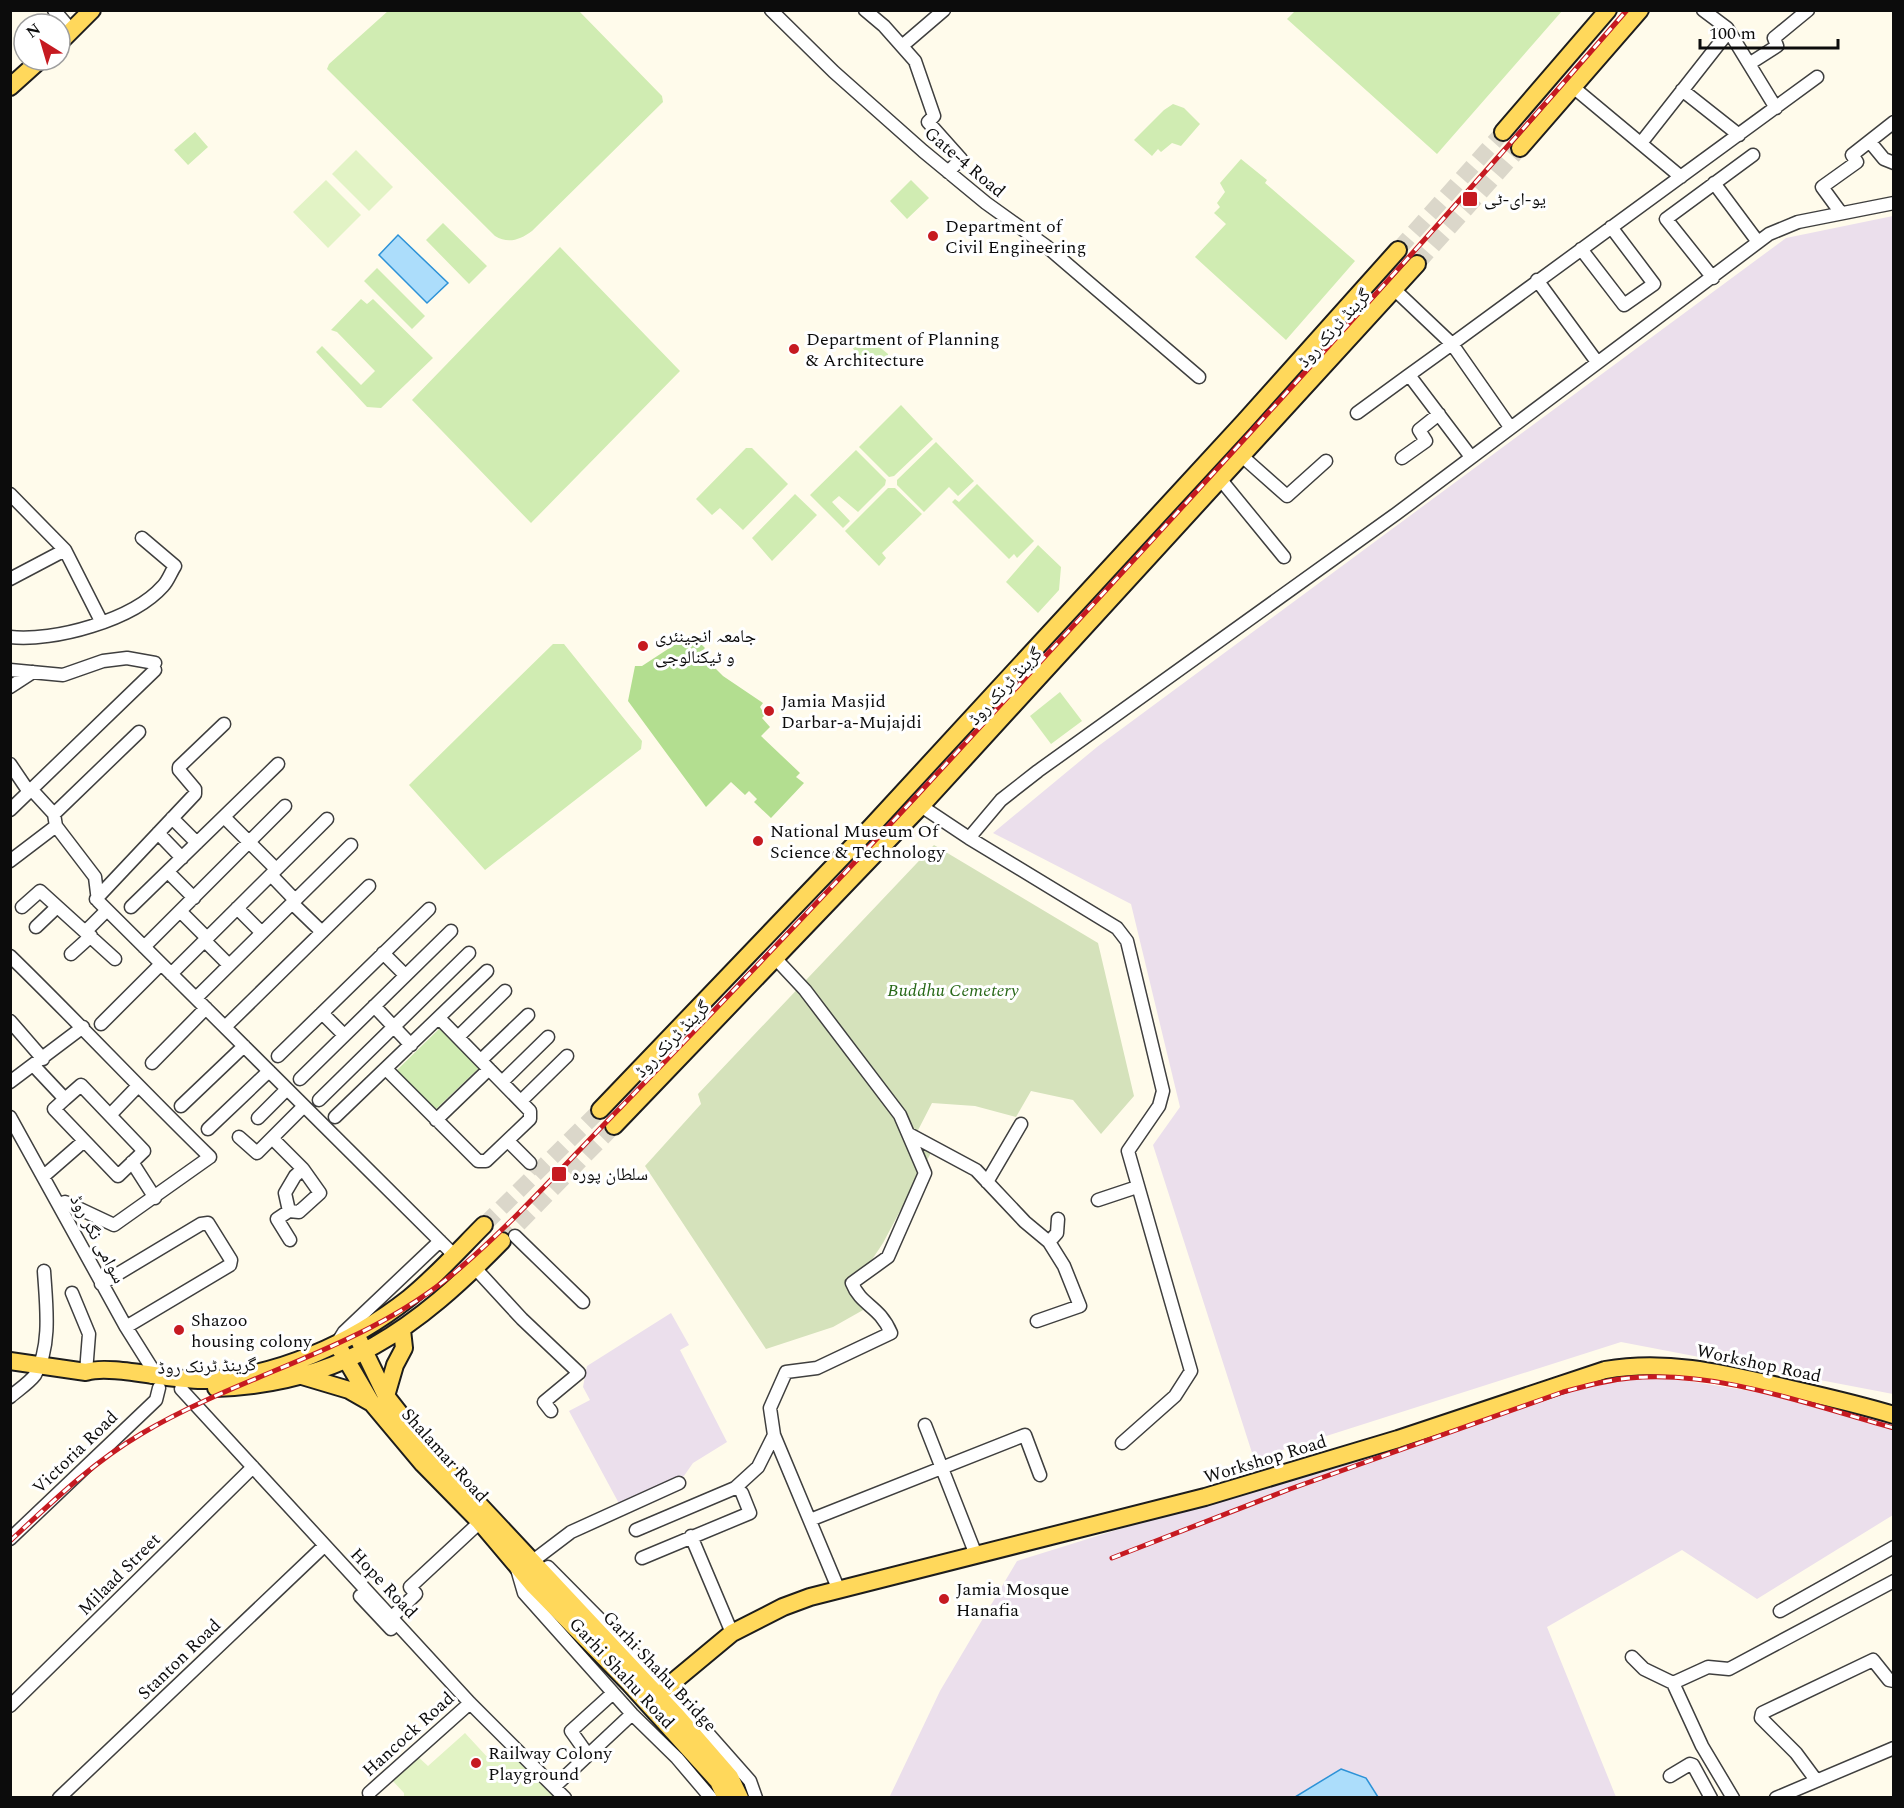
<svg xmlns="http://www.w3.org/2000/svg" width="1904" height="1808" font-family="Spectral,'Noto Naskh Arabic',serif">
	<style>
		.industrial { fill: #ebdfec }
		.green { fill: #d0ecb2 }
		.forest { fill: #b3de90 }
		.cemetery { fill: #d5e2bb }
		.pitch { fill: #e2f3c5 }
		.water { fill: #acddfb; stroke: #2d92d7; stroke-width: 1.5 }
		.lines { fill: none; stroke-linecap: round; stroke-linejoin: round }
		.minor-tunnel { stroke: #dbd7ca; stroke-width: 12; stroke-dasharray: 12 6; stroke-linecap: butt }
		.major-tunnel { stroke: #dbd7ca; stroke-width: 16; stroke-dasharray: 16 8; stroke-linecap: butt }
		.minor-casing { stroke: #3f3f3f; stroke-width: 15 }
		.major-casing { stroke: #1d1d1d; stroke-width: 20 }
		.minor { stroke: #fff; stroke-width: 12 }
		.major { stroke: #ffd85b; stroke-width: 16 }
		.rail-casing { stroke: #c61a21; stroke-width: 5 }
		.rail { stroke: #fff; stroke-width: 3; stroke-dasharray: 9; stroke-linecap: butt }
		.poi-dot { fill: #c61a21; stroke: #fff; stroke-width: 2 }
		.labels { text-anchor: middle; stroke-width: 6; stroke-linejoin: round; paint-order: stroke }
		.street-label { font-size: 18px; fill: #0c0c0c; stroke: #fff }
		.poi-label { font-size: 18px; fill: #0c0c0c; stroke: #fff; text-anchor: start }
		.park-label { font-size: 18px; font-style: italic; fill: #286818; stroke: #fff }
	</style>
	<rect width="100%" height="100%" fill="#fffbeb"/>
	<!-- industrial -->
	<path class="industrial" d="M1893,216V1394L1621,1342L1254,1459L1153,1145L1180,1107L1131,904L993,833L1097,747L1786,238Z
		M671,1313L689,1345L680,1350L727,1442L693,1463L679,1483L622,1509L569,1411L590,1400L583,1387L587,1366Z
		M1626,1371L1893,1414V1515L1757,1599L1682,1550L1547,1627L1616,1797L889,1798L940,1691L1017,1561Z"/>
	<!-- green -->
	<path class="green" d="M388,11H579L662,96L663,102L532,231C520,240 508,244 495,236L327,69L329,64Z
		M1295,11V10L1562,11L1437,154L1287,19Z
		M1173,104L1184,108L1200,124L1181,146L1172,143L1161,152L1158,149L1152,156L1134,140L1164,110Z
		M195,132L208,147L188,165L174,150Z
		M1241,159L1267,180L1265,183L1355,261L1286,340L1195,257L1226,224L1214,213L1220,207L1217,203L1225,192L1220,183Z
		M911,180L929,198L907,219L890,201Z
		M443,223L487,266L469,284L426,240Z
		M560,247L680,371L531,523L412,400Z
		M377,268L425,316L412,329L364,281Z
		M361,299L367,304L373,299L433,358L381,408L367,407L316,352L322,346L361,385L375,371L337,332L331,330Z
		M861,342L876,344L888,354V361L878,367L859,360L853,348Z
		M901,405L933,439L894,476L889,477L859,447Z
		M936,442L974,481L958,496L949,487L924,512L897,485V480Z
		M746,448H752L788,484L743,530L720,508L712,515L696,499Z
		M856,450L886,480L885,485L858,512L839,496L832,502L850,521L843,528L810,495Z
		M977,484L1034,541L1017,558L1014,554L1009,559L952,502L955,499L959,502Z
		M888,488H895L922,514L882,553L886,558L879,566L845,531Z
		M795,494L817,515L772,561L752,538Z
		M1038,545L1061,567L1059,590L1038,613L1006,582Z
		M553,644H564L642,741L641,749L485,870L409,785Z
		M1060,692L1082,721L1051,744L1030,716Z
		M440,1028L479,1068L435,1110L396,1071Z"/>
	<!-- forest -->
	<path class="forest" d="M691,634L705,648L700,653L723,676L763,703L760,707L765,715L762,718L770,727L761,736L800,773L796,777L804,783L771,818L754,802L757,799L749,791L745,795L731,782L706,807L628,701L635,666H642Z"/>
	<!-- cemetery -->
	<path class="cemetery" d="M934,845L1098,943L1134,1096L1101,1134L1073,1100L1031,1091L1016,1117L975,1106L932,1103L914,1138L933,1149L883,1243L854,1287L872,1305L833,1327L766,1349L645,1166L701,1104L698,1094Z"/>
	<!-- pitch -->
	<path class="pitch" d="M356,150L393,187L369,211L332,174Z
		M326,180L361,215L328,248L293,212Z
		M465,1733L490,1760L506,1748L555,1797H404V1793L390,1778L415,1754L428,1766Z"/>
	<!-- water -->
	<path class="water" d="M398,235L448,283L427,303L379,255Z
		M1341,1769L1366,1778L1378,1797H1295Z"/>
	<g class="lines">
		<!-- minor-tunnel -->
		<path class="minor-tunnel" d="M530,1163L539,1171"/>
		<!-- major-tunnel -->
		<path class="major-tunnel" d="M1398,250L1503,132
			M1417,264L1520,148
			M484,1225L600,1110
			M502,1241L614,1126"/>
		<!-- minor casing -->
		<g class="minor-casing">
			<path id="minor" d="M54,10L72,31
				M771,10L834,72L923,151L986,203L1046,246L1199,377
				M865,10L884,26L915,61L934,116L928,122L961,159L948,172
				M1703,10L1727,28L1776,108
				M902,46L944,10
				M1749,64L1777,46L1774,38L1808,10
				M1573,87L1681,177
				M1682,90L1739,135
				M1870,142L1884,159L1894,163
				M1641,143L1729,31
				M1714,183L1758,242
				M1841,213L1822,187L1857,162L1852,155L1894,122
				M1581,249L1624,305L1654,284L1611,227
				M1713,278L1666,219L1753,155
				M1537,280L1597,362
				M1395,290L1452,344L1817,77
				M1357,413L1409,375
				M1243,457L1287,496L1326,461
				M1471,457L1409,375L1452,344L1510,427
				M1402,458L1426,441L1419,430L1439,414
				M1221,480L1284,557
				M10,494L65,550L101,621
				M10,579L65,550
				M10,637C54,642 133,620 163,586C168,581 171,572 175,566L142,538
				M10,670L63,675L103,661L127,658L155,663
				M10,687L33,672
				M139,732L54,814L56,826L95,877L98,901L454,1255
				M10,764L29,792
				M31,789L54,814
				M921,806L969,838L1001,800L1038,771L1396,514L1769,234L1798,222L1894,203
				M10,810L155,670
				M224,817L276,869
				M172,818L197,843
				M158,833L182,858
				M969,838L1117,928L1127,941L1163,1091L1159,1106L1128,1151L1191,1371L1175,1396L1122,1443
				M10,861L56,826
				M168,872L194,898
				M271,875L295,900
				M96,899L195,794V789L179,770V767L224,724
				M292,903L322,932
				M22,907L40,891L115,959
				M131,907L278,764
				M237,908L262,933
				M180,911L207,938
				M36,927L57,907
				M86,931L107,910
				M205,941L229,965
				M144,947L285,806
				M383,953L405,975
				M71,954L91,936
				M10,956C78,1022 142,1091 210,1157L114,1225L65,1202L59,1204
				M776,959L805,990L900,1115L925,1173L888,1257L852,1283C861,1306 879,1305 891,1333L817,1368L786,1372L770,1408L774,1435L838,1588
				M171,974L327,819
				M196,998L351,845
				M374,1006L411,1045
				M322,1013L344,1035
				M10,1021L43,1059
				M101,1024L161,964
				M225,1027L369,886
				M458,1037L505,991
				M278,1056L429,909
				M481,1060L528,1015
				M152,1063L206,1008
				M34,1066L65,1099L54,1109L118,1176L144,1151L81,1085L65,1099
				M386,1069L478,1161H486L530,1119V1111L439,1018
				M300,1079L451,931
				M10,1082L83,1027
				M502,1082L548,1037
				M319,1100L469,953
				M521,1101L567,1056
				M181,1106L244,1046
				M110,1115L137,1087
				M10,1117L126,1327L153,1370L152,1377
				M335,1117L487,971
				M258,1118L287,1089
				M436,1120L489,1069
				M208,1129L269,1071
				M909,1134L976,1170L1025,1222L1049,1242L1064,1266L1080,1306L1037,1321
				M239,1137L257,1153L304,1106
				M272,1138L303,1169L295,1176L285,1193L289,1211L277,1219L290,1240
				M508,1141L530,1163
				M132,1162L155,1198
				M45,1175L84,1141
				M987,1182L1021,1124
				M1098,1200L1137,1187
				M289,1211L299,1212L320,1193L303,1169
				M515,1236L583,1302
				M1049,1242L1057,1233L1058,1219
				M475,1268L522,1319L579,1373L544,1402L551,1411
				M101,1284L201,1224L208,1223L231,1260L230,1265L126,1327
				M72,1293L89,1334L86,1372
				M339,1340L344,1332L440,1241
				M181,1389L470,1703L565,1798
				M10,1397C18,1390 29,1383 35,1375C52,1346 46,1303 44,1271
				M925,1425L976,1555
				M810,1520L1025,1435L1040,1475
				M636,1530L735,1488L758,1467L774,1435
				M691,1536L732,1633
				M10,1539L156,1400L159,1388
				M538,1557L571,1532L679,1483
				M642,1558L750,1513L742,1493
				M548,1567L667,1687L750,1781L756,1798
				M517,1569L524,1593L632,1714L677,1758L711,1798
				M360,1596L391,1629
				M1780,1611L1894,1547
				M392,1617L416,1594L410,1587L480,1522
				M1632,1657L1644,1669L1673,1683L1702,1746L1733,1798
				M1673,1683L1708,1667L1729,1669L1894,1581
				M10,1706L253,1467
				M588,1755L571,1731L613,1693
				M1670,1776L1690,1764L1693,1765L1711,1798
				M1816,1780L1796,1753L1761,1718L1762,1713L1873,1660L1889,1680L1894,1681
				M554,1787L632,1714
				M369,1793L470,1703
				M59,1798L324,1546
				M1776,1798L1894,1748"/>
		</g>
		<!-- major casing -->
		<g class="major-casing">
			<path id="major" d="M60,42L92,10
				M10,87L40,60
				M1503,132L1608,10
				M1520,148L1640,10
				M600,1110L871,827L1244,422L1398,250
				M614,1126L921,806L1417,264
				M356,1334L386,1396L429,1451L677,1716L730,1777L740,1798
				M337,1344L371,1402L423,1464L480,1522L534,1586L630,1684L718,1781L726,1798
				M10,1361L86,1372C111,1364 171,1381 204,1380C277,1377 352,1343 409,1298C436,1276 460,1249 484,1225
				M302,1376L349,1390L370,1402
				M216,1388C342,1384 417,1328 502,1241
				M386,1396L395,1365L404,1348L402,1330
				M667,1687L732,1633L783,1607L810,1597L1205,1497L1398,1439L1605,1370C1668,1359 1726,1374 1787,1388C1822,1396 1858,1404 1894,1415"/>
		</g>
		<!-- minor -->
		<use href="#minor" class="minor"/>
		<!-- major -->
		<use href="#major" class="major"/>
		<!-- rail casing -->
		<g class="rail-casing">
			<path id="rail" d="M10,1541C52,1502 92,1463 141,1434C245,1372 367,1349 460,1268C517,1219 567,1162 620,1108C722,1003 823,897 923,789C1160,532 1397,275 1627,10
				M1112,1558L1290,1489L1563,1392C1585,1386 1607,1380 1630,1378C1719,1370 1809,1405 1894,1428"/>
		</g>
		<!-- rail -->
		<use href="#rail" class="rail"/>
	</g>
	<!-- markers -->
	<g class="poi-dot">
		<rect x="1462" y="191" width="16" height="16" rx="3"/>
		<circle cx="933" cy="236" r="6"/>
		<circle cx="794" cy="349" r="6"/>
		<circle cx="643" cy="646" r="6"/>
		<circle cx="769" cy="711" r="6"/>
		<circle cx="758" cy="841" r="6"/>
		<rect x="551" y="1166" width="16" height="16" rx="3"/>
		<circle cx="179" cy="1330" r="6"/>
		<circle cx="944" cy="1599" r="6"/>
		<circle cx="476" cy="1763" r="6"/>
	</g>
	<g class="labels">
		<!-- street labels -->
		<g class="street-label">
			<text transform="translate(965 162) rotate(40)" y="6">Gate-4 Road</text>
			<text transform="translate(1334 328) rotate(-48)" y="6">گرینڈ ٹرنک روڈ</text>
			<text transform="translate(1005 686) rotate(-47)" y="6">گرینڈ ٹرنک روڈ</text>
			<text transform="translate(672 1039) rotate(-46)" y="6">گرینڈ ٹرنک روڈ</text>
			<text transform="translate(98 1239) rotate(62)" y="6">سوامی نگر روڈ</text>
			<text transform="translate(1759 1363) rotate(12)" y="6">Workshop Road</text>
			<text transform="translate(207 1366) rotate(-2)" y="6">گرینڈ ٹرنک روڈ</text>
			<text transform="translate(75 1452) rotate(-44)" y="6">Victoria Road</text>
			<text transform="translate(445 1455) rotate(48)" y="6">Shalamar Road</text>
			<text transform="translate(1265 1459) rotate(-17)" y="6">Workshop Road</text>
			<text transform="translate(119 1574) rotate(-45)" y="6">Milaad Street</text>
			<text transform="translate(384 1583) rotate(47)" y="6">Hope Road</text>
			<text transform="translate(179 1659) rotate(-44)" y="6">Stanton Road</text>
			<text transform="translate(660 1671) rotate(47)" y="6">Garhi Shahu Bridge</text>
			<text transform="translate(622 1673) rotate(47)" y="6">Garhi Shahu Road</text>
			<text transform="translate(408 1734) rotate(-42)" y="6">Hancock Road</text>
		</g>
		<!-- poi labels -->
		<g class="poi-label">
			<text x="1484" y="205">یو-ای-ٹی</text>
			<text x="945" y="232">Department of<tspan x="945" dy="21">Civil Engineering</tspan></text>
			<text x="806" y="345">Department of Planning<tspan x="806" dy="21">&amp; Architecture</tspan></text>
			<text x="655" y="642">جامعہ انجینئری<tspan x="655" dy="21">و ٹیکنالوجی</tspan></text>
			<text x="781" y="707">Jamia Masjid<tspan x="781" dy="21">Darbar-a-Mujajdi</tspan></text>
			<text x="770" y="837">National Museum Of<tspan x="770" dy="21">Science &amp; Technology</tspan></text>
			<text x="572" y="1180">سلطان پورہ</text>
			<text x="191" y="1326">Shazoo<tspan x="191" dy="21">housing colony</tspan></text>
			<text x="956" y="1595">Jamia Mosque<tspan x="956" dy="21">Hanafia</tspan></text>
			<text x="488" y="1759">Railway Colony<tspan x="488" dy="21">Playground</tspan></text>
		</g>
		<!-- park labels -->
		<g class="park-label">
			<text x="953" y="996">Buddhu Cemetery</text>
		</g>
	</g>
	<!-- border -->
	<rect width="1904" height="1808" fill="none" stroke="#0c0c0c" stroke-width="24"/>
	<!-- north arrow -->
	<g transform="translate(42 42) rotate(323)"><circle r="28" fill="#ffffff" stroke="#9e9e9e" stroke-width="1.5"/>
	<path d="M0-4.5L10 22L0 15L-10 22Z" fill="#c61a21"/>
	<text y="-9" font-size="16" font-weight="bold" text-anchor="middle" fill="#0c0c0c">N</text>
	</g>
	<!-- scale -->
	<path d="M1700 39v9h138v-9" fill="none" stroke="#0c0c0c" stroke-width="3"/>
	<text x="1709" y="39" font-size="18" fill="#0c0c0c" stroke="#ffffff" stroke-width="4.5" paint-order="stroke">100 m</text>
</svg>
